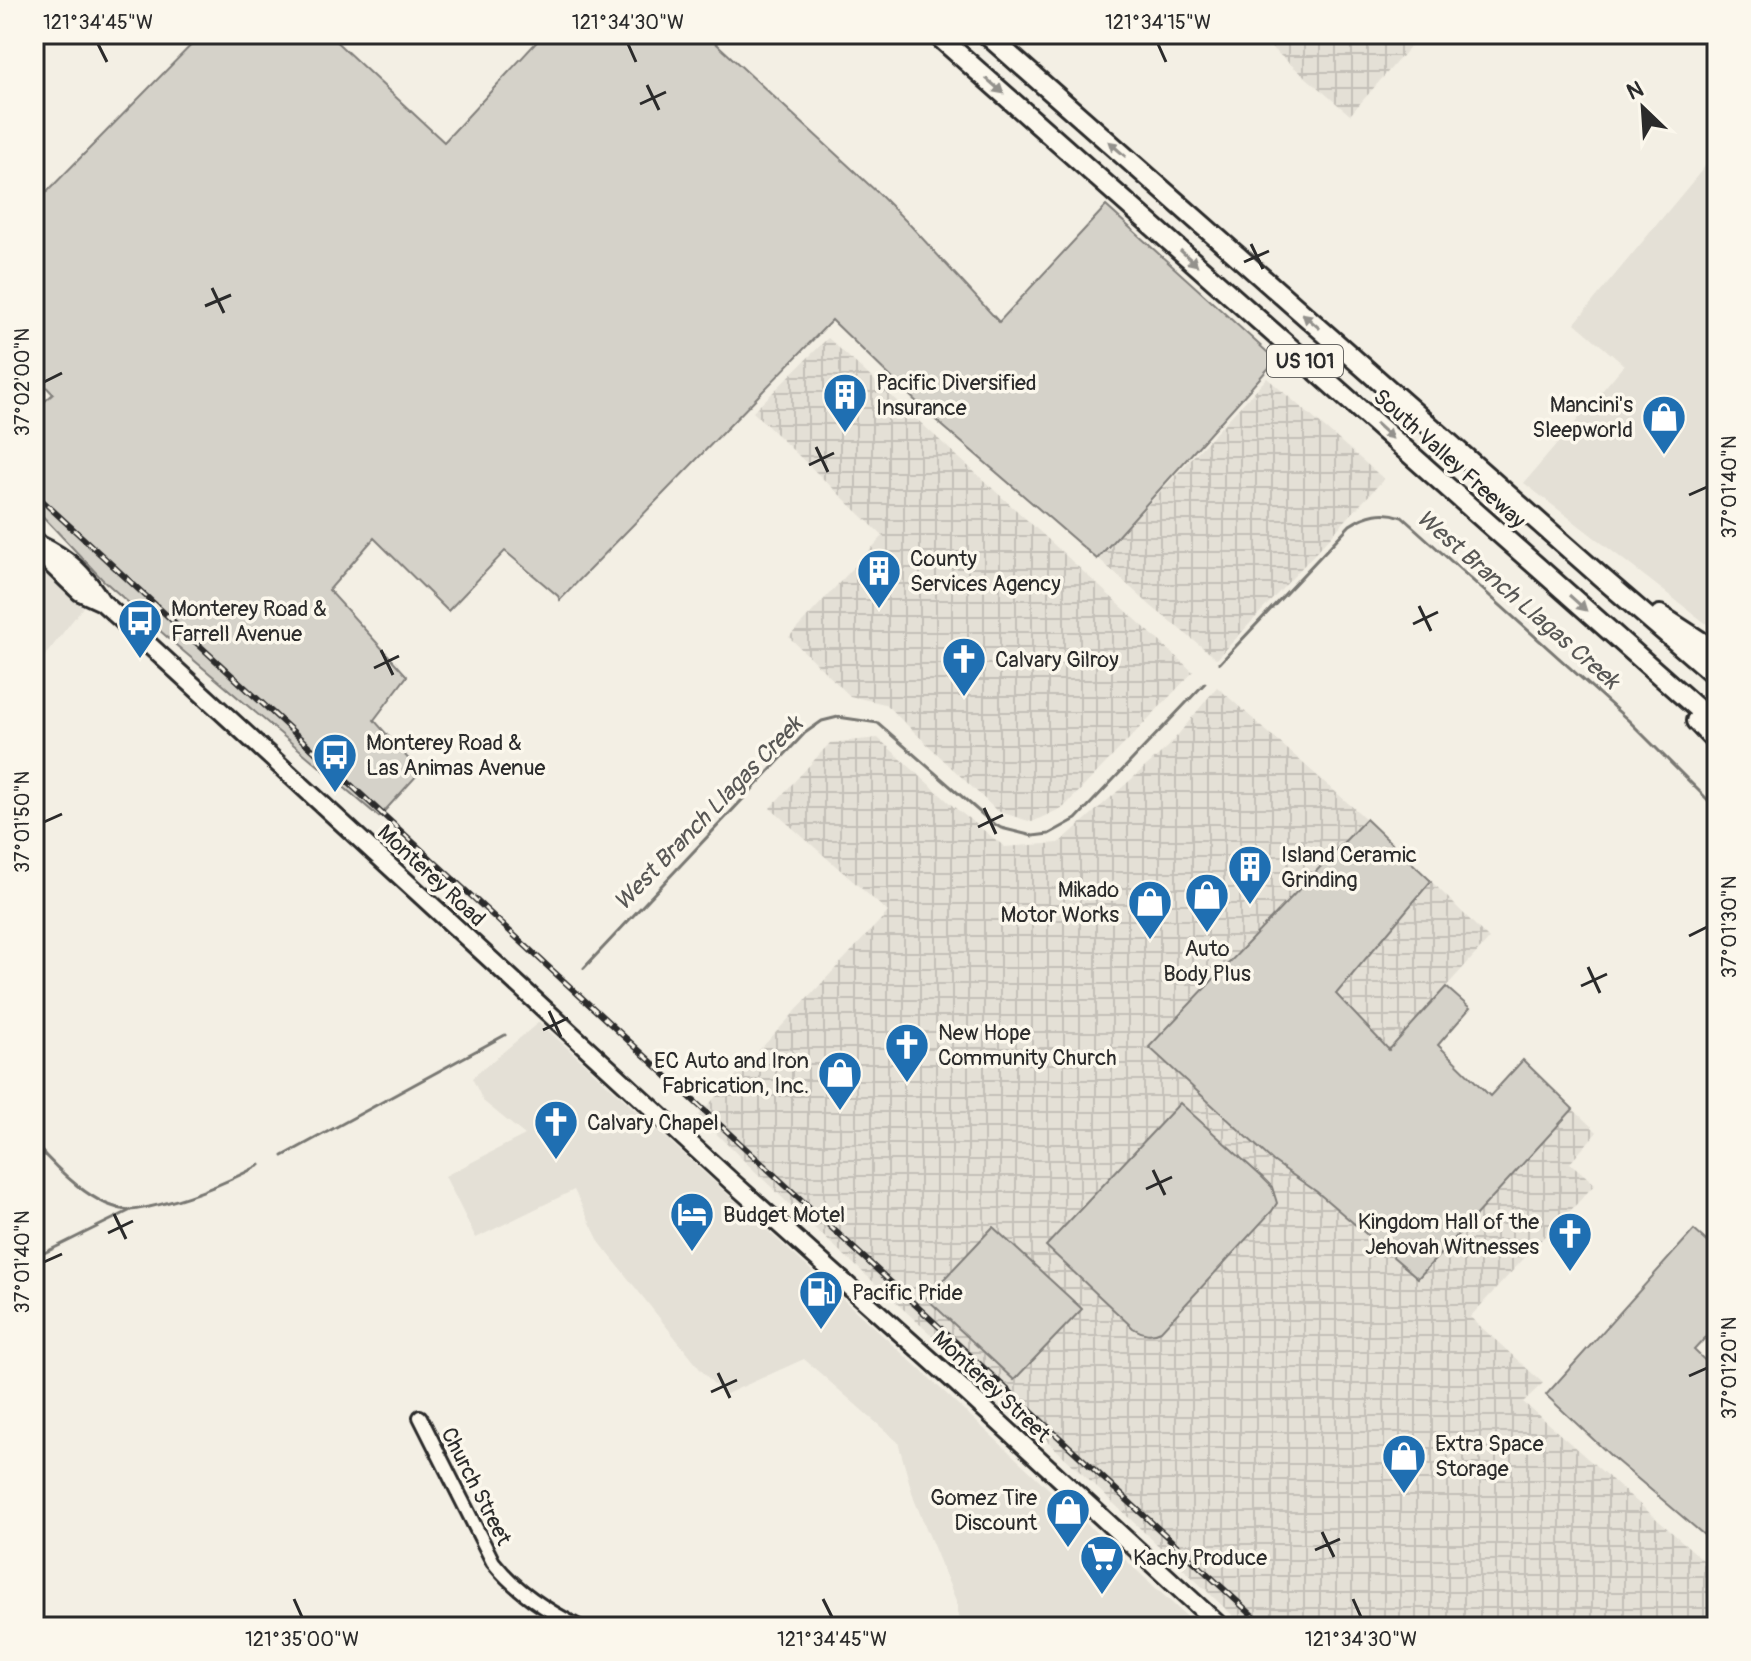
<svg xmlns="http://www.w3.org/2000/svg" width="1751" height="1661" font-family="Pangolin,sans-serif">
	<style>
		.built { fill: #e4e0d6 }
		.industrial { fill: url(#industrial-grid) }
		.green { fill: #d5d2c9; stroke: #807e7a; stroke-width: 2 }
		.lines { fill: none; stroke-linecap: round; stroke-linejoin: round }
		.stream { stroke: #787772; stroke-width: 3 }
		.minor-casing { stroke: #2b2b2b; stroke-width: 18 }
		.major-casing { stroke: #2b2b2b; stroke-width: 22 }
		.highway-casing { stroke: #2b2b2b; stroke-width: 24 }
		.minor { stroke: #fbf7ec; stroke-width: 12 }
		.major { stroke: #fbf7ec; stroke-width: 16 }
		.highway { stroke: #fbf7ec; stroke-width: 18 }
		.rail-casing { stroke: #2b2b2b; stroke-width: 6 }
		.rail { stroke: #fbf7ec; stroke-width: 3; stroke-dasharray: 9; stroke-linecap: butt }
		.oneway { fill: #93918c }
		.ticks { fill: none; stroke: #2b2b2b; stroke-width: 3 }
		.labels { text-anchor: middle; stroke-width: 7; stroke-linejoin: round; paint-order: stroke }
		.shield { fill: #fbf7ec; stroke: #696865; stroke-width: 2 }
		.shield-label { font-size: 20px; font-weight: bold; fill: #2b2b2b }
		.poi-label { font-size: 22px; fill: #2b2b2b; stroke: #fbf7ec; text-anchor: start }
		.street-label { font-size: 22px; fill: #2b2b2b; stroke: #fbf7ec }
		.water-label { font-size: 24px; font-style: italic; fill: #585755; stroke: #fbf7ec }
		.neatline { fill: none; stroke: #2b2b2b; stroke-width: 3 }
		.ticks-label { font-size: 20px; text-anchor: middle; fill: #2b2b2b }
	</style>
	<defs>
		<pattern id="industrial-grid" width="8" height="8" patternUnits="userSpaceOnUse" patternTransform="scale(2)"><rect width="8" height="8" fill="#e4e0d6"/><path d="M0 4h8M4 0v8" fill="none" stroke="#c4c0b8"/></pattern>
	</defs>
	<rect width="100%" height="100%" fill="#f3efe4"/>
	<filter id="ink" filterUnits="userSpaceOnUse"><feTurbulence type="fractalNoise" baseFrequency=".0125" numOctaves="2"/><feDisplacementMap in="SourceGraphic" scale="16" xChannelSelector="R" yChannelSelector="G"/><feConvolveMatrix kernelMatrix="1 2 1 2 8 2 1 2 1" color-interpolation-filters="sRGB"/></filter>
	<g filter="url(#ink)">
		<!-- built -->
		<path class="built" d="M1717,152V632L1524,483L1624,365L1575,323Z
			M34,562L83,607L34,670Z
			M539,1022L926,1375L1198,1627H964L957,1612V1603L914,1499L898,1442L804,1359L724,1395L700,1369L600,1243L574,1190L476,1238L445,1176L525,1135L483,1101L472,1078Z"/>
		<!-- industrial -->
		<path class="industrial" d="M1255,34H1421L1350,115Z
			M828,338L1193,672L1064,807L1032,822L997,811L885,704L850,696L789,637L883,536L753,412Z
			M1267,378L1384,479L1217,659L1151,606L1098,558Z
			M1217,687L1366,819L1150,1047L1273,1161L1317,1192L1418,1277L1573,1109L1597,1132L1570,1163L1595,1184L1559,1223L1552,1228L1470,1317L1543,1383L1523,1402L1717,1572V1627H1245L1043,1437L797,1212L698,1116L888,912L770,808L830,743L878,738L954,807L1005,847L1059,843L1168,747Z
			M1431,881L1489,939L1389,1050L1335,993Z"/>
		<!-- green -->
		<path class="green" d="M202,34H328L444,142L544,34H706L879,194L911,226L999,322L1106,206L1276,360L1097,559L930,415L832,320L560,600L558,596L505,551L448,611L374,538L329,590L407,676L374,720L420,772L379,817L176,645L102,579L34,507V411L53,394L34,374V205Z
			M1366,819L1431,881L1336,994L1389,1050L1446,987L1470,1008L1438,1045L1490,1096L1523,1060L1573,1109L1418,1278L1317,1192L1273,1161L1149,1047Z
			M1180,1103L1262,1177L1272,1187L1277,1203L1272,1211L1161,1331C1151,1336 1143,1334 1133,1328L1046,1246Z
			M993,1227L1082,1309L1014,1380L926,1298Z
			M1694,1230L1712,1246L1717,1244V1325L1694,1350L1717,1372V1392L1714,1397L1717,1400V1546L1611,1456L1546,1395Z"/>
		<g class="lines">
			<!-- stream -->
			<path class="stream" d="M1220,663L1350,525C1367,514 1383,510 1402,517L1628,720L1717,809
				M584,968L805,733L822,721L838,717L878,723L991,822L1001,828L1033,836L1049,834L1076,819L1205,683
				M34,1143C57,1169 94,1208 130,1210C136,1210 143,1208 149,1207C188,1199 224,1184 260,1165
				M283,1156L505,1035
				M34,1258L131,1210"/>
			<!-- minor casing -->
			<g class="minor-casing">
				<path id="minor" d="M420,1417L493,1562C516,1591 546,1610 579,1627"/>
			</g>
			<!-- major casing -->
			<g class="major-casing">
				<path id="major" d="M34,539L40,545L51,564L80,592L102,602L122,620L731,1181L952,1379L1221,1627
					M40,545C68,558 85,575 101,601"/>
			</g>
			<!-- highway casing -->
			<g class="highway-casing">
				<path id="highway" d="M936,34L1717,726
					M986,34L1601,577L1717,677
					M1660,615L1717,652
					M1696,721L1717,743"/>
			</g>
			<!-- minor -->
			<use href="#minor" class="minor"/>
			<!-- major -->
			<use href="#major" class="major"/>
			<!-- highway -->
			<use href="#highway" class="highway"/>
			<!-- rail casing -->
			<g class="rail-casing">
				<path id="rail" d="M34,493L1265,1627"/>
			</g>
			<!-- rail -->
			<use href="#rail" class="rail"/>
		</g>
		<!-- one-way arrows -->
		<defs><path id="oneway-solid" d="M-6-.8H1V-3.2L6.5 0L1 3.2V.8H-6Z" transform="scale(2)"/></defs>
		<g class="oneway">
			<use href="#oneway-solid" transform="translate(995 86) rotate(41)"/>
			<use href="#oneway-solid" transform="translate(1117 149) rotate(-139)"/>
			<use href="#oneway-solid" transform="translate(1189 258) rotate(42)"/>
			<use href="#oneway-solid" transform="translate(1311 321) rotate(-139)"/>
			<use href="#oneway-solid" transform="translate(1384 431) rotate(42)"/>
			<use href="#oneway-solid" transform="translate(1578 603) rotate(42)"/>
		</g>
	</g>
	<!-- ticks -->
	<path class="ticks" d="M98,44L107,62M628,44L636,62M1158,44L1166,62M647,85L659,110M640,104L666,92M1251,244L1263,269M1244,262L1269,251M212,288L224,313M205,306L231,295M44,382L62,373M816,447L828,472M809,465L834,453M1689,495L1707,487M1419,606L1431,631M1413,624L1438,612M381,650L393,675M374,668L399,656M984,808L996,834M44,822L62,814M978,827L1003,815M1689,936L1707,927M1588,967L1600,993M1581,986L1607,974M549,1011L561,1037M543,1030L568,1018M1153,1170L1165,1195M1146,1189L1172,1177M114,1214L126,1239M108,1233L133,1221M44,1262L62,1254M718,1373L730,1398M1689,1376L1707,1368M711,1392L737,1380M1322,1532L1334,1557M1315,1550L1340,1539M294,1599L302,1617M823,1599L832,1617M1353,1599L1361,1617"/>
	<!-- icons -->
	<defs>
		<g id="building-pin" transform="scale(2.3)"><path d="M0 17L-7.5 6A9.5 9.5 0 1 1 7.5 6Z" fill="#1f6fb2" stroke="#fbf7ec"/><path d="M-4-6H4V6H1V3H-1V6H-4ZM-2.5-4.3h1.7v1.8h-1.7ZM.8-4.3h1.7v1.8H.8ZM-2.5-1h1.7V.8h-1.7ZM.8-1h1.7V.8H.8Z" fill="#fff"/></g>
		<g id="shop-pin" transform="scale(2.3)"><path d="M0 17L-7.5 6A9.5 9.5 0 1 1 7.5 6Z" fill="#1f6fb2" stroke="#fbf7ec"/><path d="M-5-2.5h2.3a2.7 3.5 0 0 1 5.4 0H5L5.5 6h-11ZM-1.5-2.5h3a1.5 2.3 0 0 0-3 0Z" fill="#fff"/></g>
		<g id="bus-pin" transform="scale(2.3)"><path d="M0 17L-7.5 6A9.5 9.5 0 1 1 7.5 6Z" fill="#1f6fb2" stroke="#fbf7ec"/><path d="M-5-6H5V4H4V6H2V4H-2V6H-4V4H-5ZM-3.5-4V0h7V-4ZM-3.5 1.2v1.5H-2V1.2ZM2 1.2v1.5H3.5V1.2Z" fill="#fff"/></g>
		<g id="church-pin" transform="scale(2.3)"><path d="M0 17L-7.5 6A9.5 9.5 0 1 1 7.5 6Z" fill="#1f6fb2" stroke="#fbf7ec"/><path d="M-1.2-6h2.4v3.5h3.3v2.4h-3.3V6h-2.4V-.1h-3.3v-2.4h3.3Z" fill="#fff"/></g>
		<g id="hotel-pin" transform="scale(2.3)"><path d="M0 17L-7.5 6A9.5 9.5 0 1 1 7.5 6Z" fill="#1f6fb2" stroke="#fbf7ec"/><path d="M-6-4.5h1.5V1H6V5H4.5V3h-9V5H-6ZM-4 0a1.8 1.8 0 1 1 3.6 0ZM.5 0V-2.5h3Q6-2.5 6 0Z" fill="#fff"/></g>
		<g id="fuel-pin" transform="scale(2.3)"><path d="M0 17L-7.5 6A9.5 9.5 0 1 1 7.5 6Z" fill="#1f6fb2" stroke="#fbf7ec"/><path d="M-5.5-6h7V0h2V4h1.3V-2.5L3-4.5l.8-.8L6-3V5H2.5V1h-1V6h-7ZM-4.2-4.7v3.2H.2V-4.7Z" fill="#fff"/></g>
		<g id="supermarket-pin" transform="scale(2.3)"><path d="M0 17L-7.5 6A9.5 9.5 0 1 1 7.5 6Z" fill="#1f6fb2" stroke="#fbf7ec"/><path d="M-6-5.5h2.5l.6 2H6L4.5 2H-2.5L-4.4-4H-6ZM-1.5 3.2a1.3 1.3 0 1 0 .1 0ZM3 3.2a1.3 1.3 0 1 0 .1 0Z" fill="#fff"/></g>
	</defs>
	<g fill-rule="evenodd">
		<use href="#building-pin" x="845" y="395"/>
		<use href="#shop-pin" x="1664" y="417"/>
		<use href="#building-pin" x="879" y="571"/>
		<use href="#bus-pin" x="140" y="621"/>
		<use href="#church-pin" x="964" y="659"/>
		<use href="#bus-pin" x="335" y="755"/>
		<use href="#building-pin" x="1250" y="867"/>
		<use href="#shop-pin" x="1207" y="895"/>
		<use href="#shop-pin" x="1150" y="902"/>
		<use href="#church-pin" x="907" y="1045"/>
		<use href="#shop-pin" x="840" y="1073"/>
		<use href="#church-pin" x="556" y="1122"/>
		<use href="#hotel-pin" x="692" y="1214"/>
		<use href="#church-pin" x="1570" y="1234"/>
		<use href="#fuel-pin" x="821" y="1292"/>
		<use href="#shop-pin" x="1404" y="1456"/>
		<use href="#shop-pin" x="1068" y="1510"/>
		<use href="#supermarket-pin" x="1102" y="1557"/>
	</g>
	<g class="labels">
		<!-- shield labels -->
		<rect class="shield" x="1267" y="345" width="76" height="32" rx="6"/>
		<g class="shield-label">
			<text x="1305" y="368">US 101</text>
		</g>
		<!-- poi labels -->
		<g class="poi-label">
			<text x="876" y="390">Pacific Diversified<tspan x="876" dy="25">Insurance</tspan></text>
			<text x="1633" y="412" text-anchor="end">Mancini's<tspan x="1633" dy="25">Sleepworld</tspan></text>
			<text x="910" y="566">County<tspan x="910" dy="25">Services Agency</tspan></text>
			<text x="171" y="616">Monterey Road &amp;<tspan x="171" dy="25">Farrell Avenue</tspan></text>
			<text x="995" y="667">Calvary Gilroy</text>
			<text x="366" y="750">Monterey Road &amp;<tspan x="366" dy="25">Las Animas Avenue</tspan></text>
			<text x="1281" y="862">Island Ceramic<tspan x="1281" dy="25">Grinding</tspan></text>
			<text x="1119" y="897" text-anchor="end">Mikado<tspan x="1119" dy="25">Motor Works</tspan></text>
			<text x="1207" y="956" text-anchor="middle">Auto<tspan x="1207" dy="25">Body Plus</tspan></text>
			<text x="938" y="1040">New Hope<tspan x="938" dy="25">Community Church</tspan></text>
			<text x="809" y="1068" text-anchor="end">EC Auto and Iron<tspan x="809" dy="25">Fabrication, Inc.</tspan></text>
			<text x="587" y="1130">Calvary Chapel</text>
			<text x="723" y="1222">Budget Motel</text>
			<text x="1539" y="1229" text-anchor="end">Kingdom Hall of the<tspan x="1539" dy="25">Jehovah Witnesses</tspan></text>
			<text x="852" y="1300">Pacific Pride</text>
			<text x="1435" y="1451">Extra Space<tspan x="1435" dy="25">Storage</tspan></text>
			<text x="1037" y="1505" text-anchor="end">Gomez Tire<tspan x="1037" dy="25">Discount</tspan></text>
			<text x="1133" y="1565">Kachy Produce</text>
		</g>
		<!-- street labels -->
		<g class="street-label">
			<text transform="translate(1450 458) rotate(42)" y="8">South Valley Freeway</text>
			<text transform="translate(432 875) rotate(43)" y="8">Monterey Road</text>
			<text transform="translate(992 1386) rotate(43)" y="8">Monterey Street</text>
			<text transform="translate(477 1486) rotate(63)" y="8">Church Street</text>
		</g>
		<!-- water labels -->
		<g class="water-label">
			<text transform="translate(1518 599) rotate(41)" y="8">West Branch Llagas Creek</text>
			<text transform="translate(708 813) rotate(-46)" y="8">West Branch Llagas Creek</text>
		</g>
	</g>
	<!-- margin -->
	<rect width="1751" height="1661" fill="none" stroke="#fbf7ec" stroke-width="88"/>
	<!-- north arrow -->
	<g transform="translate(1643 108) rotate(335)" stroke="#fbf7ec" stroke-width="6" paint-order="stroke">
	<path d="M0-6L14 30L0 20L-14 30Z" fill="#2b2b2b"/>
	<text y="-12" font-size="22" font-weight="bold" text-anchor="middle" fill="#2b2b2b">N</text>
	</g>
	<rect x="44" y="44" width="1663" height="1573" class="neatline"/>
	<g class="ticks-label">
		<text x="98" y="29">121°34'45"W</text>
		<text x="628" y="29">121°34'30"W</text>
		<text x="1158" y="29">121°34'15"W</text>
		<text transform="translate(22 382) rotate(-90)" y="7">37°02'00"N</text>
		<text transform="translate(1729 487) rotate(-90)" y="7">37°01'40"N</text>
		<text transform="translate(22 822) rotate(-90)" y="7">37°01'50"N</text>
		<text transform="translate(1729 927) rotate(-90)" y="7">37°01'30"N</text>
		<text transform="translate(22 1262) rotate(-90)" y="7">37°01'40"N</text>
		<text transform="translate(1729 1368) rotate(-90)" y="7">37°01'20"N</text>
		<text x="302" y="1646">121°35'00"W</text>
		<text x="832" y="1646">121°34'45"W</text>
		<text x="1361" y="1646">121°34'30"W</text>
	</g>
</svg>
